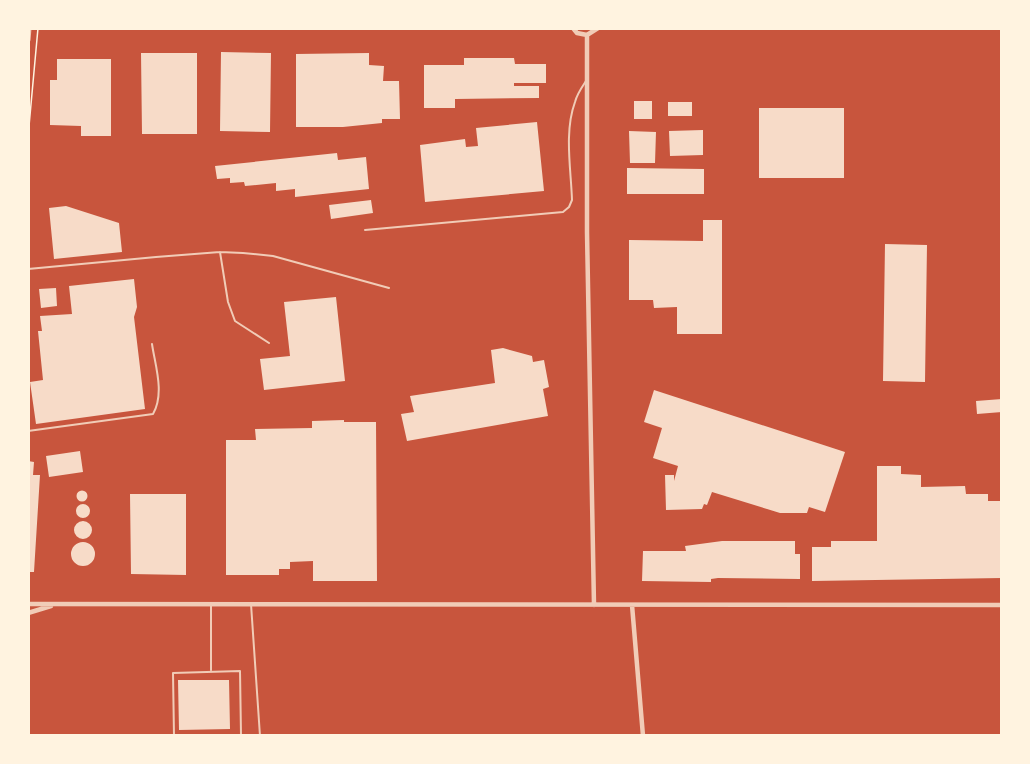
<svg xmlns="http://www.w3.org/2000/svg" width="1030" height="764" font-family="Manrope,sans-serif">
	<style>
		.building { fill: #f7dbc8 }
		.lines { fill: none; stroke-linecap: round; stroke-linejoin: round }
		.path { stroke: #fff3e0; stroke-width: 1.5 }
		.service { stroke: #f1ccb7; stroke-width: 2 }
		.minor { stroke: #f1ccb7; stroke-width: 4.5 }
		.tertiary { stroke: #f1ccb7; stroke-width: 5 }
	</style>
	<rect width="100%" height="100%" fill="#c8553d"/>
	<!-- building -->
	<path class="building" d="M221,52L271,53L270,132L220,131Z
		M141,53H197V134H142Z
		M369,53V65L384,66L383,81H399L400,119H382V123L343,127H296V54Z
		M464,58H514L515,64H546V83H514V86H539V98L455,99V108H424V65H464Z
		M57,59H111V136H81V126L50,125V80H57Z
		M634,101H652V119H634Z
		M668,102H692V116H668Z
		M759,108H844V178H759Z
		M537,122L544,191L425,202L420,145L465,139L466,147L478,146L476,128Z
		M703,130V155L670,156L669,131Z
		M629,131L656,132L655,163H630Z
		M337,153L338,160L366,157L369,189L295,197V189L276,191V183L245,186L244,182L230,183V178L217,179L215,166Z
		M627,168L704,169V194H627Z
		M371,200L373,213L331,219L329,205Z
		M66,206L119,223L122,252L54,259L49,208Z
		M703,220H722V334H677V307L654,308L653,300H629V240L703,241Z
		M885,244L927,245L925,382L883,381Z
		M134,279L137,307L134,317L145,409L36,424L30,382L43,380L38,331H42L40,316L72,314L69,286Z
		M56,288L57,306L41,308L39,289Z
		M336,297L345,381L264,390L260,359L290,356L284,302Z
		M503,348L532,356L533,362L544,360L549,387L543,389L548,416L407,441L401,414L414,412L410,396L495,383L491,350Z
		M654,390L845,452L825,512L809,507L807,513H780L712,492L707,505L704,504L702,509L666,510L665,475H674V481L678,466L653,458L662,428L644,422Z
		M1002,399V412L977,414L976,401Z
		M344,420V422H376L377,581H313V561L290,562V569H279V575H226V440H256L255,429L312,428V421Z
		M80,451L83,472L49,477L46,456Z
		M28,461L34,462L33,475H40L34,572H28Z
		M877,466H901V474L921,475V487L965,486L966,494H988V501H1002V578L812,581V547H831V541H877Z
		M76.5 496a5.5 5.5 0 1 1 11 0a5.5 5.5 0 1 1-11 0Z
		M130,494H186V575L131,574Z
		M76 511a7 7 0 1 1 14 0a7 7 0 1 1-14 0Z
		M74 530a9 9 0 1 1 18 0a9 9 0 1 1-18 0Z
		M722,541H795V554H800V579L718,578L711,579V582L642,581L643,551H686L685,546Z
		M71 554a12 12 0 1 1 24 0a12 12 0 1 1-24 0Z
		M178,680H229L230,729L179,730Z"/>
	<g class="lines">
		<!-- path -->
		<path class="path" d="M28,137L38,28"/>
		<!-- service -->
		<path class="service" d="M365,230L563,212L569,207L572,200C571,169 564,132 575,102C577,94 582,87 586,81
			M220,252L228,302L235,321L269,343
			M28,269L156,257L220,252L243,253L273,256L389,288
			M28,431L153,414C165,393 155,365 152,344
			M211,604V670
			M251,604L260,736
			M174,736L173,673L240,671L241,735L232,736"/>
		<!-- minor -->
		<path class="minor" d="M573,28L577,33L587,35L598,28
			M587,35V232L594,605
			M28,604L1002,605
			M632,605L643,736
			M28,613L51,606"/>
		<!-- tertiary -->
		<path class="tertiary" d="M28,40L29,28"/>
	</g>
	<!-- border -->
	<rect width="1030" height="764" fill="none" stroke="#fff3e0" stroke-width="60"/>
</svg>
